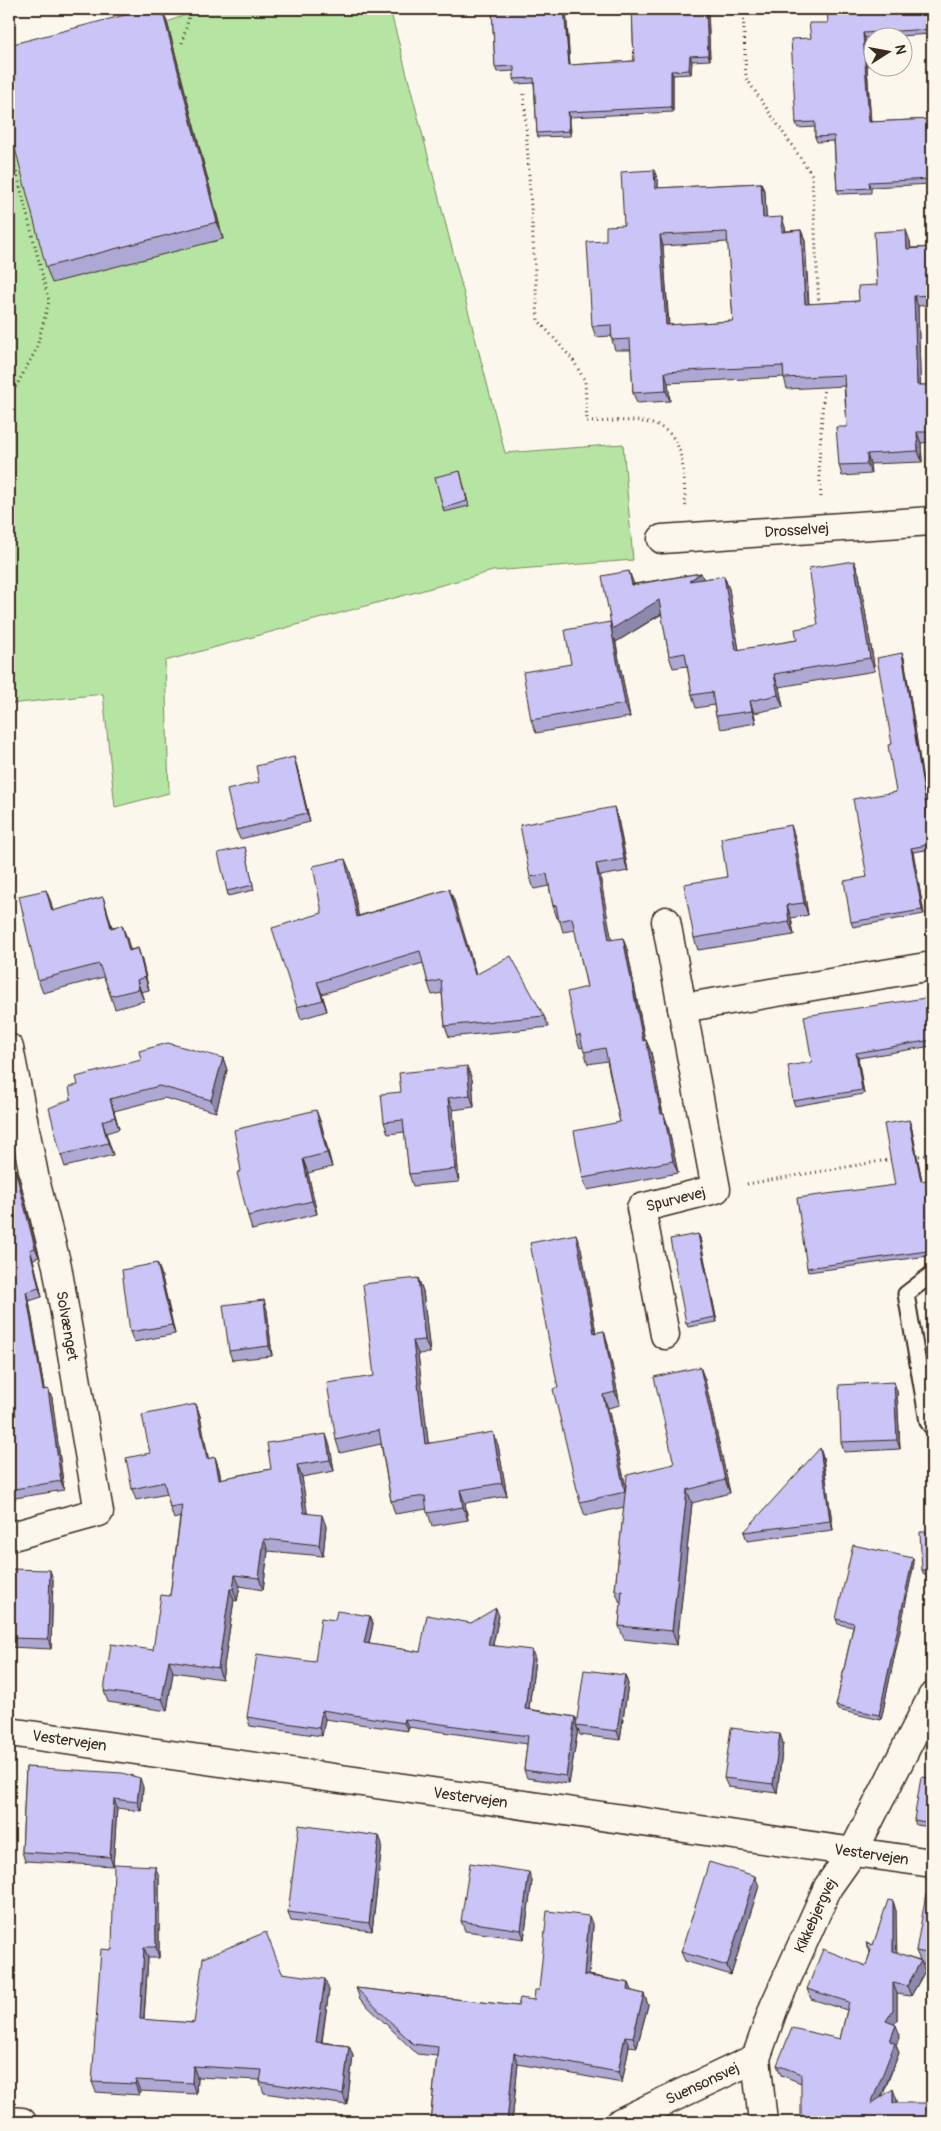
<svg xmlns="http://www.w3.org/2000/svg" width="941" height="2131" font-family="Pangolin,sans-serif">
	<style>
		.green { fill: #b6e5a3; stroke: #788860 }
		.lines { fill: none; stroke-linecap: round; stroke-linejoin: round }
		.service-casing { stroke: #3b2a1e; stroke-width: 19 }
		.minor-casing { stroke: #3b2a1e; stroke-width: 31 }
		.tertiary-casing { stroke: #3b2a1e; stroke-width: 31 }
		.path { stroke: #3b2a1e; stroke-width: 3; stroke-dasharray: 1 4; stroke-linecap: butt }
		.service { stroke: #fbf7ec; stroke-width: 15 }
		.minor { stroke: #fbf7ec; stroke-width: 28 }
		.tertiary { stroke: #fbf7ec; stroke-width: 28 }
		.wall { fill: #aea9d4; stroke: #3b2a1e; fill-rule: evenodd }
		.shaded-wall { fill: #8d89ad; stroke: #3b2a1e }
		.building { fill: #cac4f7; stroke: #3b2a1e; fill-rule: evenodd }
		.labels { text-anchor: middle; stroke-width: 5; stroke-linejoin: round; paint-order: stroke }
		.street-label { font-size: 15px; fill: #3b2a1e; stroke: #fbf7ec }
	</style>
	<rect width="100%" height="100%" fill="#fbf7ec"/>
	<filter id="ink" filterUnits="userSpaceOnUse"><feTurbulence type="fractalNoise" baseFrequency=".02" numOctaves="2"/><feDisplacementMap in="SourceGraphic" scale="10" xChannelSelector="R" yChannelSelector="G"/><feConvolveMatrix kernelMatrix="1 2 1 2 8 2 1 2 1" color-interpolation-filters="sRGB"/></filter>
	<g filter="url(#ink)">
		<!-- green -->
		<path class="green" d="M201,9H390L505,453L623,444L633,560L493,571L165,661L169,793L115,807L103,694L9,704V118L223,239L167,22Z"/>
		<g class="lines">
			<!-- service casing -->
			<g class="service-casing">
				<path id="service" d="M932,1274L906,1294L928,1422L932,1427"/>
			</g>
			<!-- minor casing -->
			<g class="minor-casing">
				<g id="minor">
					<path id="s1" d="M662,539L932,521"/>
					<path d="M682,1008L932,966"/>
					<path id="s2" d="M9,1048L35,1180L57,1266L99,1512L9,1537"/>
					<path id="s3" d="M665,1335L641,1208L716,1189L666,921"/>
					<path d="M9,2121L22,2122"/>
					<path id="s4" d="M621,2122L756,2058"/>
					<path id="s5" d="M763,2122L756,2058L774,2007L828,1887L854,1850L932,1697"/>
				</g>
			</g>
			<!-- tertiary casing -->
			<g class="tertiary-casing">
				<g id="tertiary">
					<path id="s6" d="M9,1732L932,1863"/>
				</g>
			</g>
			<!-- path -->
			<path class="path" d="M743,9L746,78L812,175L819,307
				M162,14L180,9
				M182,43L191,9
				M524,94L538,320L573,360L585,381L587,422C620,422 670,411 680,453C685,470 684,490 686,508
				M9,143L49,301L36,350L9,399
				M821,497L819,463L824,384
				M914,1156H932
				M747,1184L893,1159"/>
			<!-- service -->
			<use href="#service" class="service"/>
			<!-- minor -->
			<use href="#minor" class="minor"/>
			<!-- tertiary -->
			<use href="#tertiary" class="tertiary"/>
		</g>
		<!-- wall -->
		<path class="wall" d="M162,9L167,22L223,239L52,283L46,267Z
			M492,9H566L570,65L634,61L632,9H708L710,60L692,61L691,74L673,75V112L570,117L571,136L538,137L537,133L534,83L516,84L514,79V71L497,72L495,67Z
			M932,9V34L865,38L871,122L932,119V184L871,187V193L839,194L837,190L834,141L817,142L815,137V127L798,128L796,123L811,38L828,23Z
			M658,180V188L761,183L765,193L766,218L785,227L786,231L801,230L805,241L809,304L859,301L877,285L910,241L911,248L932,247V305L918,306L920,385H932V442L921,443L922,462L870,464L871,474L842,476L839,465L847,427L844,386L787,389L784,377L668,383L670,401L637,403L633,393L631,350H615L612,340L611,336L596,337L592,326L606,241L624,225ZM728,242L733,321L669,325L663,246Z
			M460,471L469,506L444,512L443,508Z
			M854,561L859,574L875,671L779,687L783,707L754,713L756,723L721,729L716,716L714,705L696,708L692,695L687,666L673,668L669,656L662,614L616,642L615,639L630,717L536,733L531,720L571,664L611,626L634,584L701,573L703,579L724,576L729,589L739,650L797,640L818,625Z
			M902,653L904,658L932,838V849L913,852L924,914L853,927L851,922L896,792L892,744Z
			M294,757L297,767L310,822L240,839L236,830L259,782Z
			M618,819L628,871L600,876L611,940L627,949L645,1040H646L651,1052L663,1114L668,1126L678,1173L587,1190L583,1178L620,1122L607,1061L588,1064L583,1047L580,1048L576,1036L587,987L575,930L563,932L559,918H557L553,906L549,886L534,889L530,877Z
			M795,837L808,915L791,918L794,935L698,950L694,938L727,877Z
			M245,847L246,852L254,890L228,896L227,891Z
			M350,871L358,916L449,889L476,975L544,1016L549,1027L449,1037L445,1026L442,993L432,995L428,983L423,963L322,994L327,1011L301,1019L297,1007L322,913Z
			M46,890L53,911L103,897L107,910L112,927L122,925L130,950L138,948L142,961L149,990L141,992L144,1001L115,1009L104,977L43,993L38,980Z
			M932,997V1046L858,1058L864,1094L795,1106L793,1101L812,1062Z
			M223,1058L227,1070L216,1112L164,1098L114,1111L119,1129L106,1133L113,1155L65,1167L61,1155L71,1099L78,1085Z
			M472,1079L474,1107L453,1110L459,1182L413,1186L409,1174L405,1132L388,1134L384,1122L401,1092Z
			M321,1123L332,1167L308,1173L317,1214L252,1230L248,1216L241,1171Z
			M911,1125L922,1181L932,1179V1263H930L928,1256L808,1272L807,1268L895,1185Z
			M15,1169L19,1178L39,1257L33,1259L42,1297L29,1301L44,1390L48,1389L52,1398L64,1490L9,1499V1170Z
			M698,1234L700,1238L717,1322L688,1327L686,1323Z
			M581,1248L596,1333L604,1331L608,1345L620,1405L608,1408L626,1488L674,1464L700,1367L705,1380L730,1493L692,1503L677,1645L624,1639L619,1626L621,1603H620L615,1590L624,1507L585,1516L580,1502L558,1388Z
			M157,1263L161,1273L175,1334L134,1342L130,1332Z
			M418,1278L423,1291L430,1353L418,1354L428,1443L498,1445L507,1496L465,1503L468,1520L432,1526L427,1509L395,1514L391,1501L381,1444L340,1453L336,1440L374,1376Z
			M267,1310L272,1356L232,1360L229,1351Z
			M897,1391L900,1449L844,1452L841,1442Z
			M196,1404L200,1416L208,1459L215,1457L219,1469L221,1479L271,1469L330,1446L334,1471L302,1477L307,1513L326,1526L323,1556L268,1551L263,1590L240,1586L237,1601L234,1600L222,1679L173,1672L167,1711L108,1702L104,1691L153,1650L170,1596L180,1517L174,1519L170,1507L167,1494L136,1500L132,1489L150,1453Z
			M823,1457L833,1530L747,1541L744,1532Z
			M932,1532V1575H924L922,1570Z
			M914,1563L881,1720L838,1710L836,1706L853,1627L838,1624L836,1619Z
			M9,1569L53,1579L51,1649L9,1647Z
			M370,1616L373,1624L369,1644L420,1652L471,1623L499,1616L493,1645L535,1659L529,1709L575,1717L577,1721L625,1675L628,1684L620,1740L580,1735L578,1729L569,1784L527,1778L524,1770L527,1744L408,1727V1731L325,1719L322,1736L250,1726L247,1717L315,1662L335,1620Z
			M780,1734L783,1743L777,1793L728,1787L724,1778Z
			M26,1767L143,1787L141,1811L117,1808L113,1866L25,1861L22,1852Z
			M932,1778V1827L916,1825L914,1820Z
			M379,1836L382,1844L372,1931L291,1921L288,1912Z
			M159,1876V1958H148L144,2020L194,2023L282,1973L329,1990L322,2042L349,2046L353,2056L347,2105L264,2093L260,2082V2080L197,2077L196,2094L140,2091L139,2095L96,2092L92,2082L112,1950Z
			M532,1881L524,1939L465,1931L461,1921Z
			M759,1886L731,1975L685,1961L681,1952Z
			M932,1895V1965L922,1964L925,1971L911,1996L897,1994V2020L894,2024L900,2035L896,2045L899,2053L882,2097L897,2100V2103L932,2122L801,2083L781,2075L777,2065L840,2039L847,2010L811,1999L807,1989L866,1966L870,1953L866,1942L873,1945L893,1901L896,1911V1953L920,1960L916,1951Z
			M593,1926L589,1975L629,1983L632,1991L644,1994L648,2005L637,2047L629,2046L622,2083L518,2064L512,2122H430L437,2056L417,2054L360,1999L356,1988L518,2006L534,2000L539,1990Z"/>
		<!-- shaded-wall -->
		<path class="shaded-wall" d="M162,9L167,22L223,239L217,222Z
			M564,9H566L570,70L569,65Z
			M706,9H708L710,60L708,55Z
			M863,33L865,38L871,127L869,122Z
			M690,56L692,61L691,74L689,70Z
			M671,71L673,75V112L671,107Z
			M568,112L570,117L571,136L569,131Z
			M654,170L658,180V199L655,188Z
			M761,183L765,193L767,228L763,218Z
			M782,217L785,227L786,242L782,232Z
			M801,230L805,241L809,315L805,304Z
			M906,230L910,241L911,259L907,249Z
			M660,235L663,246L669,335L666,325Z
			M914,296L918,306L921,396L917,385Z
			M665,372L668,383L670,401L666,391Z
			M917,432L921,443L922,462L918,451Z
			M867,454L870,464L871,474L867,464Z
			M854,561L859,574L875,671L870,658Z
			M629,571L634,584L632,585Z
			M701,573L706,586L689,581Z
			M724,576L729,589L741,663L736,650Z
			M659,600L664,612L616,642L615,639L630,717L625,704L610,622Z
			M902,653L904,658L932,838V845Z
			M774,674L779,687L783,707L778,695Z
			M750,701L754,713L756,723L752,711Z
			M294,757L297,767L310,822L307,813Z
			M614,807L618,819L628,871L624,859Z
			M791,825L795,837L808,915L804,903Z
			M911,848L913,852L924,914L922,910Z
			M345,859L350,871L361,928L357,917Z
			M596,864L600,876L614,952L609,940Z
			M449,889L454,900L480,987L475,975Z
			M46,890L51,902L56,924L52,911Z
			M103,897L107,910L116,940L111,928Z
			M787,905L791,918L794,935L789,922Z
			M122,925L127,938L134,963L129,951Z
			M623,938L627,949L647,1053L643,1041Z
			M138,948L142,961L149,990L145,977Z
			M137,980L144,1001L139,989Z
			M317,982L322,994L327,1011L323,1000Z
			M646,1040L651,1052L665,1126L661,1114Z
			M856,1053L858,1058L864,1094L862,1090Z
			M223,1058L227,1070L216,1112L211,1100Z
			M467,1066L472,1079L474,1107L470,1095Z
			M448,1098L453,1110L459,1182L455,1169Z
			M110,1099L114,1111L119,1129L115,1117Z
			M316,1110L321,1123L332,1167L327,1153Z
			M664,1114L668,1126L678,1173L673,1161Z
			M909,1120L911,1125L923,1186L921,1181Z
			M102,1121L106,1133L113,1155L108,1143Z
			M303,1159L308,1173L317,1214L312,1201Z
			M15,1169L19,1178L39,1257L35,1248Z
			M576,1234L581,1248L598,1346L594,1333Z
			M698,1234L700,1238L717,1322L715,1317Z
			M30,1250L33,1259L42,1297L39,1288Z
			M157,1263L161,1273L175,1334L172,1325Z
			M418,1278L423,1291L430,1353L425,1340Z
			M26,1292L29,1301L46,1399L43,1390Z
			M264,1300L267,1310L272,1356L269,1346Z
			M604,1331L608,1345L620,1405L615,1392Z
			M413,1341L418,1354L430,1457L425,1444Z
			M700,1367L705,1380L730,1493L725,1480Z
			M894,1382L897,1391L900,1449L897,1440Z
			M48,1389L52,1398L64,1490L61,1481Z
			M603,1395L608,1408L630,1505L625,1492Z
			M196,1404L200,1416L211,1471L207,1459Z
			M493,1432L498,1445L507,1496L502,1483Z
			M326,1434L330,1446L334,1471L330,1460Z
			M820,1448L823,1457L833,1530L830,1521Z
			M215,1457L219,1469L223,1491L219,1479Z
			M297,1465L302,1477L309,1524L304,1513Z
			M460,1490L465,1503L468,1520L463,1507Z
			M687,1490L692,1503L677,1645L672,1631Z
			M322,1515L326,1526L323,1556L319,1545Z
			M264,1539L268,1551L263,1590L259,1578Z
			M913,1558L914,1563L881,1720L879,1715Z
			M50,1570L53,1579L51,1649L48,1639Z
			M235,1575L240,1586L237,1601L233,1589Z
			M230,1589L234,1600L222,1679L218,1668Z
			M496,1608L499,1616L491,1653L488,1645Z
			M370,1616L373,1624L367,1652L364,1643Z
			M532,1650L535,1659L528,1717L525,1709Z
			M169,1660L173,1672L167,1711L162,1699Z
			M625,1675L628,1684L620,1740L617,1731Z
			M322,1710L325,1719L322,1736L319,1728Z
			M575,1717L578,1725L576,1726L578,1729L569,1784L566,1776Z
			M405,1719L408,1727V1731L404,1723Z
			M780,1734L783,1743L777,1793L773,1784Z
			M140,1778L143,1787L141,1811L137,1802Z
			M114,1799L117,1808L113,1866L110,1857Z
			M379,1836L382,1844L372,1931L369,1923Z
			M155,1866L159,1876V1958L156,1947Z
			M529,1872L532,1881L524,1939L521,1930Z
			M755,1876L759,1886L731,1975L727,1966Z
			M893,1901L896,1911L897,1962L893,1951Z
			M589,1916L593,1926L588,1985L584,1975Z
			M144,1947L148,1958L143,2030L140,2019Z
			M921,1961L925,1971L911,1996L907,1986Z
			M325,1979L329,1990L320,2052L316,2042Z
			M629,1983L633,1993L628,1990Z
			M893,1983L897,1994V2020L890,2031L886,2021Z
			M644,1994L648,2005L637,2047L633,2037Z
			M896,2025L900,2035L896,2045L899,2053L874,2114L871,2104L890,2041Z
			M625,2036L629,2046L622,2083L618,2072Z
			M349,2046L353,2056L347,2105L343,2094Z
			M514,2053L518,2064L512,2122H507Z
			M193,2066L197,2077L196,2094L192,2083Z
			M136,2080L140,2091L139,2095L135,2084Z
			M893,2089L897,2100V2113L893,2103Z"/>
		<!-- building -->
		<path class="building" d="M148,9H162L217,222L46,267L9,125V45Z
			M492,9H564L569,65L634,61L632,9H706L708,55L690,56L689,70L671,71V107L568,112L569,131L537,133L534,78L514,79V66L495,67Z
			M827,9H932V39V29L863,33L869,122L932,119V166H931L932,179L869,182L870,188L837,190L834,136L815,137V122L796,123L791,39L811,38L809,23H828Z
			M654,170L655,188L761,183L763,218L782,217V232L801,230L805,304L859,301L858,286L877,285L874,232L906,230L907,249L932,247V295L914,296L917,385H932V432H917L918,451L867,454V464L839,465L836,427H847L844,375L784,378L783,366L665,372L666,391L633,393L630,339L612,340L611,325L592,326L587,242L606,241V226L624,225L621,172ZM727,232L733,321L666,325L660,235Z
			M460,471L467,501L443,508L435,477Z
			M854,561L870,658L774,674L778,695L750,701L752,711L716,716L712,692L692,695L685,653L669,656L659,600L612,629L602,576L629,571L632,585L701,573L689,581L724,576L736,650L797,640L795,629L818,625L809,568Z
			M610,622L625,704L531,720L523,672L571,664L565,630Z
			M902,653L932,844L911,848L922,910L851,922L844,881L867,877L853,799L896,792L888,745L892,744L877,658Z
			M294,757L307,813L236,830L227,790L259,782L256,766Z
			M614,807L624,859L596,864L609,940L623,938L643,1041L646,1040L661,1114H664L673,1161L583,1178L574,1131L620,1122L605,1048L584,1052L580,1035L576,1036L567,992L587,987L572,918L559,921L556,905L553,906L547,874L530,877L520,825Z
			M791,825L804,903L787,905L789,922L694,938L684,884L727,877L721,838Z
			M245,847L253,885L227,891L218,853Z
			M345,859L357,917L449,889L475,975L511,956L544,1016L445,1026L441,980L428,983L420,951L317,982L323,1000L297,1007L272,928L322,913L313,866Z
			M46,890L52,911L103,897L111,928L122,925L129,951L138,948L145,977L137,980L139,989L111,996L99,964L38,980L19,896Z
			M932,997V1040L856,1053L862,1090L793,1101L788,1066L812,1062L804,1016Z
			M168,1043L223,1058L211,1100L159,1086L110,1099L115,1117L102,1121L108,1143L61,1155L49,1108L71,1099L69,1087L78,1085L76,1077L141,1060L139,1051Z
			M467,1066L470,1095L448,1098L455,1169L409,1174L403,1120L384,1122L381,1094L401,1092L399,1073Z
			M316,1110L327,1153L303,1159L312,1201L248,1216L237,1173L241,1171L234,1130Z
			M909,1120L921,1181L932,1179V1258H928L927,1251L807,1268L797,1198L895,1185L884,1124Z
			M15,1169L35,1248L30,1250L39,1288L26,1292L43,1390L48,1389L61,1481L9,1490V1170Z
			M576,1234L594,1333L604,1331L615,1392L603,1395L625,1492L580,1502L553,1389L558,1388L530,1243Z
			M698,1234L715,1317L686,1323L670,1239Z
			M157,1263L172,1325L130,1332L122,1270Z
			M418,1278L425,1340L413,1341L425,1444L493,1432L502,1483L460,1490L463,1507L427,1513L425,1496L391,1501L379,1430L336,1440L327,1383L374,1376L363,1284Z
			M264,1300L269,1346L229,1351L223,1305Z
			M700,1367L725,1480L687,1490L672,1631L619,1626L622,1591L615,1590L627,1475L674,1464L654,1377Z
			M894,1382L897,1440L841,1442L839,1385Z
			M196,1404L207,1459L215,1457L219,1479L271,1469L267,1443L326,1434L330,1460L297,1465L304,1513L322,1515L319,1545L264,1539L259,1578L235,1575L233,1589H230L218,1668L169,1660L162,1699L104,1691L111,1644L153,1650L161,1595L170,1596L182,1505L170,1507L164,1482L132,1489L126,1458L150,1453L142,1415Z
			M820,1448L830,1521L744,1532Z
			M920,1532H932V1570H922Z
			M853,1545L913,1558L879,1715L836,1706L854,1623L836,1619Z
			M9,1569L50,1570L48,1639L9,1638Z
			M496,1608L488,1645L532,1650L525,1709L575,1717L566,1776L524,1770L528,1736L405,1719L404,1723L322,1710L319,1728L247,1717L257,1654L315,1662L321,1618L335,1620L337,1611L370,1616L364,1643L420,1652L427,1615L471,1623Z
			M584,1670L625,1675L617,1731L576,1726Z
			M731,1728L780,1734L773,1784L724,1778Z
			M26,1767L122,1773L140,1778L137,1802L114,1799L110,1857L22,1852Z
			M921,1777L932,1778V1823L914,1820Z
			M299,1825L379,1836L369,1923L288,1912Z
			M709,1862L755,1876L727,1966L681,1952Z
			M470,1863L529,1872L521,1930L461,1921Z
			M114,1864L155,1866L156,1947H144L140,2019L194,2023L203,1958L266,1932L282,1973L325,1979L316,2042L349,2046L343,2094L260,2082L262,2070L193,2066L192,2083L136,2080L135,2084L92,2082L101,1949L112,1950Z
			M926,1894L932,1895V1954L916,1951Z
			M888,1900L893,1901V1951L921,1961L907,1986L893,1983V2010L886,2021L896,2025L890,2041L895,2043L871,2104L893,2089V2103H928L932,2100V2122H801V2074L777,2065L792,2028L840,2039L849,2002L807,1989L823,1949L866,1966L871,1950L866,1942L873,1945Z
			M547,1911L589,1916L584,1975L629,1983L628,1990L644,1994L633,2037L625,2036L618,2072L514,2053L507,2122H430L438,2047L413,2044L356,1988L518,2006L520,1998L534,2000L535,1990H539Z"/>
	</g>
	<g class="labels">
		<!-- street labels -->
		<g class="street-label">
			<text dy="5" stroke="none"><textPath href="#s1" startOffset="135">Drosselvej</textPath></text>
			<text dy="5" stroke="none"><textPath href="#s3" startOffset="165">Spurvevej</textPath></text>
			<text dy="5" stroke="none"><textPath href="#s2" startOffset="284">Solvænget</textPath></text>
			<text dy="5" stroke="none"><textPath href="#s6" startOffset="61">Vestervejen</textPath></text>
			<text dy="5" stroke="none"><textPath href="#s6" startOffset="466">Vestervejen</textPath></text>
			<text dy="5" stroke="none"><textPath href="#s6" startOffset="871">Vestervejen</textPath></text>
			<text dy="5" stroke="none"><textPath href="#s5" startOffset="219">Kikkebjergvej</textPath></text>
			<text dy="5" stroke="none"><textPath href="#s4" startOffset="90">Suensonsvej</textPath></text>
		</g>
	</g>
	<!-- margin -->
	<rect width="941" height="2131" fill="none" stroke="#fbf7ec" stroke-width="30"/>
	<rect x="15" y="15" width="911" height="2101" fill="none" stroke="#3b2a1e" stroke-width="2" filter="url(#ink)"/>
	<!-- north arrow -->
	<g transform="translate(888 52) rotate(79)"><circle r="24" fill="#fbf7ec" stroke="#aea59a"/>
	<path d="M0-4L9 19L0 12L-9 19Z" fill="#3b2a1e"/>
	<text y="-8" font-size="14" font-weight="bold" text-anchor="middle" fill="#3b2a1e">N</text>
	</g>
</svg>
